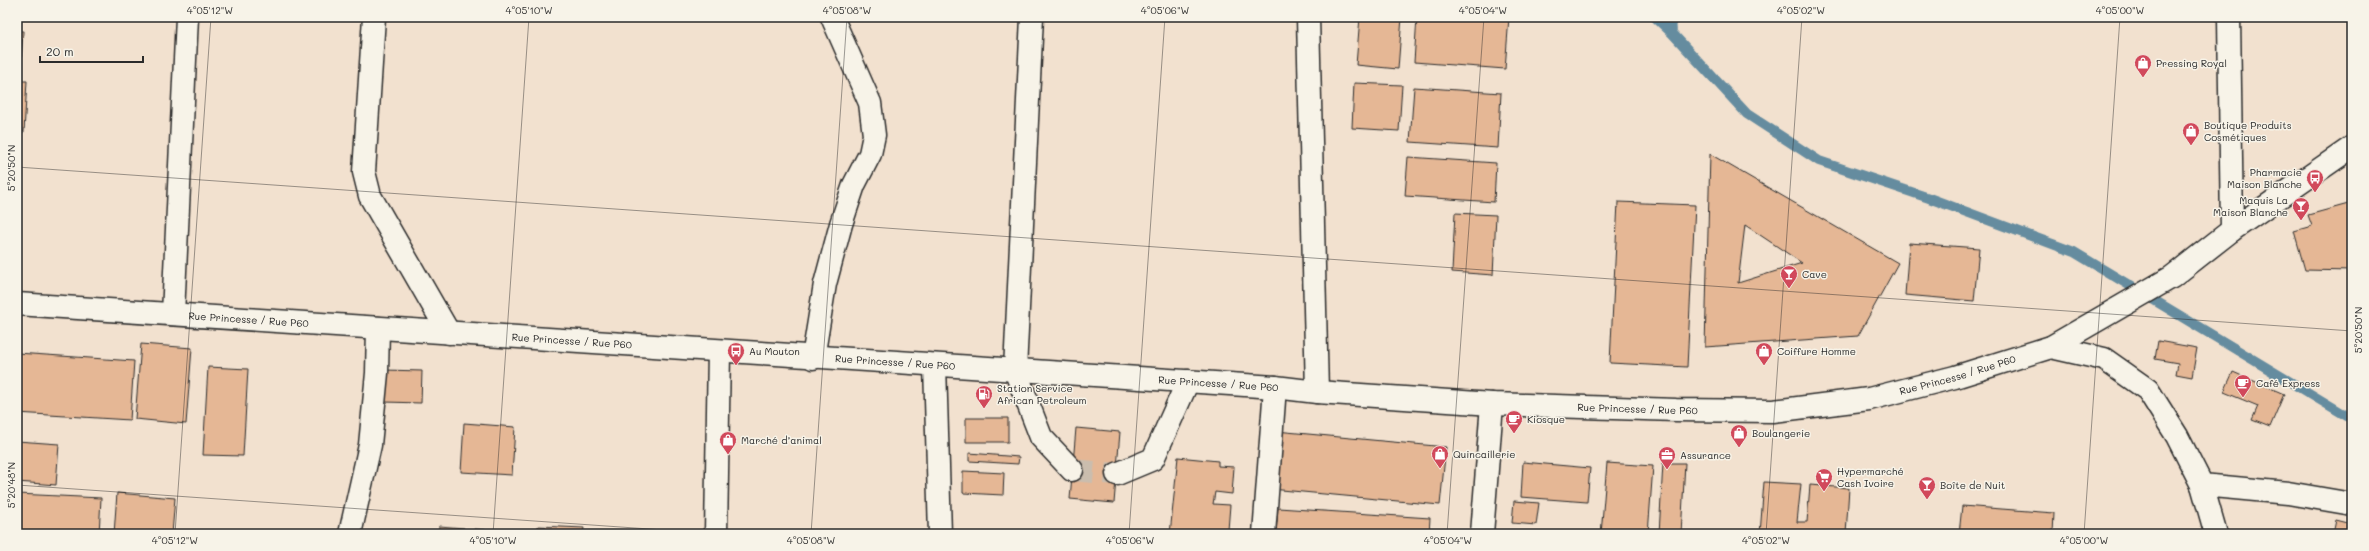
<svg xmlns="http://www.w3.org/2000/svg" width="2369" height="551" font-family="Mali,sans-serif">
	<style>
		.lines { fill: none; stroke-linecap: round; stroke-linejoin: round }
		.stream { stroke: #658c9f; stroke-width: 10 }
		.building { fill: #e5b795; stroke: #2b2b2b; fill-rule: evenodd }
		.minor-tunnel { stroke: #cabdae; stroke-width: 22; stroke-dasharray: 22 11; stroke-linecap: butt }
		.minor-casing { stroke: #2b2b2b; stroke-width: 25 }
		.minor { stroke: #f7f3e8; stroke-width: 22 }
		.ticks { fill: none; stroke: #2b2b2b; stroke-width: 1; stroke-opacity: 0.45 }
		.labels { text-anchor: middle; stroke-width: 3; stroke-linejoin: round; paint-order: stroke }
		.poi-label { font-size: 10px; fill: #2b2b2b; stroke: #f7f3e8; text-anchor: start }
		.street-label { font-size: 10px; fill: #2b2b2b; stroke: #f7f3e8 }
		.neatline { fill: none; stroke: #2b2b2b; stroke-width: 1.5 }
		.ticks-label { font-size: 10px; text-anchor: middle; fill: #2b2b2b }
	</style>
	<rect width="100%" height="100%" fill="#f2e1cf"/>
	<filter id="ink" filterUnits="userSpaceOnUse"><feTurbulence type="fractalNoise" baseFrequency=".025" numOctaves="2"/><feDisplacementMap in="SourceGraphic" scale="8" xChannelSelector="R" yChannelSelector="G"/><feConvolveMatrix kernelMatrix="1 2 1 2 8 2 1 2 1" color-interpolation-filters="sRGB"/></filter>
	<g filter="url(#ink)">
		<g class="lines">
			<!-- stream -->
			<path class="stream" d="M1655,17L1672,33
				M1671,17L1672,33L1747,114L1819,161L1929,198L2074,252L2352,419"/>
		</g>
		<!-- building -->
		<path class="building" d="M1360,17H1402L1398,69L1356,65Z
			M1417,17H1509L1505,69L1414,62Z
			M17,31H23L21,61H17Z
			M17,81H27L24,132L17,131Z
			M1354,83L1402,85L1399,131L1352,128Z
			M1414,87L1501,93L1498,148L1410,142Z
			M1710,154L1898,263L1858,336L1705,347ZM1745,225L1802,263L1738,283Z
			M1408,157L1496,163L1494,202L1405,196Z
			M1618,202L1695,205L1687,367L1610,363Z
			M2352,203V271L2305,270L2294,231L2312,226L2308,215Z
			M1455,213L1496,215L1493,275L1452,272Z
			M1909,243L1979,248L1974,301L1905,295Z
			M2158,341L2197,348L2192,377L2176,374L2178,363L2155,359Z
			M141,344L192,348L186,424L135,419Z
			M17,353L134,361L130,420L17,413Z
			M208,367L248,369L243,456L203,455Z
			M385,370L422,371L421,403L385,402Z
			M2233,372L2284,394L2270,427L2252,420L2258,406L2224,392Z
			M966,418H1008V442H966Z
			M464,423L515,427L512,475L461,472Z
			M1076,428L1120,432L1114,503L1070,499Z
			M1276,431L1446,447L1440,505L1271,489Z
			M17,441L59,444L56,485L17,482Z
			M969,453L1019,457L1018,464L969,461Z
			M1178,457L1218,461V466L1234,467L1232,494L1215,492L1213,504L1230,505L1228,530L1214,529V534H1170Z
			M1523,462L1590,468L1587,502L1521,497Z
			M1607,463L1653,466L1648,534H1601Z
			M1663,463H1685L1681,534H1659Z
			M963,471L1004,473L1003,495L963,493Z
			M1764,482L1801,484L1797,522H1807L1810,485L1849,488L1846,534H1760Z
			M117,493L175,498L172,534H114Z
			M17,494L101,498L99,534H17Z
			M1514,501L1539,503L1536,525L1512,523Z
			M1962,506L2054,513L2053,534H1959Z
			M1278,508L1430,518L1429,534H1276Z
			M2336,520L2352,524V534H2333Z
			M439,526L464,528V534H438Z
			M538,526L584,528L583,534H538Z
			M474,529L514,532V534H474Z"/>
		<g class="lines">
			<!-- minor-tunnel -->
			<path class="minor-tunnel" d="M1072,470L1117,474"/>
			<!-- minor casing -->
			<g class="minor-casing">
				<g id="minor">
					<path d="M374,17L364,172L370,196L449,333"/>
					<path d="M1032,17L1015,370L1041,437L1072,470"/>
					<path d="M1308,17L1317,392"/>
					<path d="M2229,17L2232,230"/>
					<path id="s1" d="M17,304L1275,387L1317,392L1492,404L1676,410L1773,411L1869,399L1955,377L2051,347L2172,277L2232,230L2352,147"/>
					<path d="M173,314L187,17"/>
					<path d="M2051,347L2104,359L2148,390L2177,436L2202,485L2288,493L2352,504"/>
					<path d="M813,358L825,284L841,224L854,185L870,154L874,135L870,103L832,17"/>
					<path d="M935,365L940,534"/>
					<path d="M1117,474L1153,459L1188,381"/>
					<path d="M2202,485L2216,534"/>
					<path d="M350,534L370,445L377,373L378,328"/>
					<path d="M716,534L719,351"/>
					<path d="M1264,534L1275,387"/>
					<path d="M1482,534L1492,404"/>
				</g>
			</g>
			<!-- minor -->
			<use href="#minor" class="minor"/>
		</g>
	</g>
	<!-- ticks -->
	<path class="ticks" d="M17,167L2352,331M17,485L721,534M175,534L211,17M493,534L529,17M811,534L847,17M1129,534L1165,17M1447,534L1484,17M1766,534L1802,17M2084,534L2120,17"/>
	<!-- icons -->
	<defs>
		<g id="shop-pin" transform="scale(0.9)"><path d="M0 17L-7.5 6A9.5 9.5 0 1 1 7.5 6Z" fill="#d1495b" stroke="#f7f3e8"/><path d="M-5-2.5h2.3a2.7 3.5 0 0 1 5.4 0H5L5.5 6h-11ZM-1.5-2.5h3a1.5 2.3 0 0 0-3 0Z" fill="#fff"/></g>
		<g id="bus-pin" transform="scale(0.9)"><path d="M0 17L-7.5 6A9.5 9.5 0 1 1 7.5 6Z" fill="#d1495b" stroke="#f7f3e8"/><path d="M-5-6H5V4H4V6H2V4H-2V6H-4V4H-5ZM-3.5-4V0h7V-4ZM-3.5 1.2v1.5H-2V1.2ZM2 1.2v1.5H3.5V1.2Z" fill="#fff"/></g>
		<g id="bar-pin" transform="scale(0.9)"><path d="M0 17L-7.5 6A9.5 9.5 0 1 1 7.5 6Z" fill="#d1495b" stroke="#f7f3e8"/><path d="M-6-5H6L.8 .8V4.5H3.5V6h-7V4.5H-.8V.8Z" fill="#fff"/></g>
		<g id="cafe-pin" transform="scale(0.9)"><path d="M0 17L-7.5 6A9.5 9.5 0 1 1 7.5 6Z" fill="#d1495b" stroke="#f7f3e8"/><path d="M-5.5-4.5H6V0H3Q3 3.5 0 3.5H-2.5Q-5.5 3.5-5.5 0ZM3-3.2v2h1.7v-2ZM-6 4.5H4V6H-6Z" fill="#fff"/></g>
		<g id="fuel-pin" transform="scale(0.9)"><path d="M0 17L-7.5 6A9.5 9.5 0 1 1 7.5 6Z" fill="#d1495b" stroke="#f7f3e8"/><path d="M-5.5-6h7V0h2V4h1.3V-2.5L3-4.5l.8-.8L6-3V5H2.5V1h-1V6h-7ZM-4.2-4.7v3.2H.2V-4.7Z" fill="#fff"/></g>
		<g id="office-pin" transform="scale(0.9)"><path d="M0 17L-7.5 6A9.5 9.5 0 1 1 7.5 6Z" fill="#d1495b" stroke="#f7f3e8"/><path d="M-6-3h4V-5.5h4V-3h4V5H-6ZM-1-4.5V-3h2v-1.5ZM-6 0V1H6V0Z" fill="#fff"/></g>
		<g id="supermarket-pin" transform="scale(0.9)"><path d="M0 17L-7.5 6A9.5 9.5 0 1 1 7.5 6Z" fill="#d1495b" stroke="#f7f3e8"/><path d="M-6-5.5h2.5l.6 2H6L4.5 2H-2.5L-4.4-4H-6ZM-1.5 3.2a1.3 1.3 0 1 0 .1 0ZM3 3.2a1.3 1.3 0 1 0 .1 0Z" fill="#fff"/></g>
	</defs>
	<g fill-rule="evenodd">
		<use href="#shop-pin" x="2143" y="63"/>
		<use href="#shop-pin" x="2191" y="131"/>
		<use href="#bus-pin" x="2315" y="178"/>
		<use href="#bar-pin" x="2301" y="206"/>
		<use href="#bar-pin" x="1789" y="274"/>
		<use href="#bus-pin" x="736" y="351"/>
		<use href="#shop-pin" x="1764" y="351"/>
		<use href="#cafe-pin" x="2243" y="383"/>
		<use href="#fuel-pin" x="984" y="394"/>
		<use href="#cafe-pin" x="1514" y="419"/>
		<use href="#shop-pin" x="1739" y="433"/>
		<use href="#shop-pin" x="728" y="440"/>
		<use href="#shop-pin" x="1440" y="454"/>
		<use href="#office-pin" x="1667" y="455"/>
		<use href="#supermarket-pin" x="1824" y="477"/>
		<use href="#bar-pin" x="1927" y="485"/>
	</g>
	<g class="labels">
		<!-- poi labels -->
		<g class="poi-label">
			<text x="2156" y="67">Pressing Royal</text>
			<text x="2204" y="129">Boutique Produits<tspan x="2204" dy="12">Cosmétiques</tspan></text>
			<text x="2302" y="176" text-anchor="end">Pharmacie<tspan x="2302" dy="12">Maison Blanche</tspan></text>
			<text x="2288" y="204" text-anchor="end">Maquis La<tspan x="2288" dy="12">Maison Blanche</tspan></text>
			<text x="1802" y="278">Cave</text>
			<text x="749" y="355">Au Mouton</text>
			<text x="1777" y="355">Coiffure Homme</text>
			<text x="2256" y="387">Café Express</text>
			<text x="997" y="392">Station Service<tspan x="997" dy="12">African Petroleum</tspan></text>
			<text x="1527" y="423">Kiosque</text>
			<text x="1752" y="437">Boulangerie</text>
			<text x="741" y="444">Marché d’animal</text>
			<text x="1453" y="458">Quincaillerie</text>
			<text x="1680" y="459">Assurance</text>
			<text x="1837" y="475">Hypermarché<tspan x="1837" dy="12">Cash Ivoire</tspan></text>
			<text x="1940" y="489">Boîte de Nuit</text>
		</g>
		<!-- street labels -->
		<g class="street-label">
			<text dy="4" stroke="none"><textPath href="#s1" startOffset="232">Rue Princesse / Rue P60</textPath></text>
			<text dy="4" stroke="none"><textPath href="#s1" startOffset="556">Rue Princesse / Rue P60</textPath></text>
			<text dy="4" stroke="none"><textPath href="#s1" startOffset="880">Rue Princesse / Rue P60</textPath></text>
			<text dy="4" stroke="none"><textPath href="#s1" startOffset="1948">Rue Princesse / Rue P60</textPath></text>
			<text dy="4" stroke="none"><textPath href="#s1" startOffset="1204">Rue Princesse / Rue P60</textPath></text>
			<text dy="4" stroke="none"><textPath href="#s1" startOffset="1624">Rue Princesse / Rue P60</textPath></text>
		</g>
	</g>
	<!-- margin -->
	<rect width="2369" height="551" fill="none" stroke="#f7f3e8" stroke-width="44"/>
	<!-- scale -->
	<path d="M40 56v6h103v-6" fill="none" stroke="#2b2b2b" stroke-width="2"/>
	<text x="46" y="56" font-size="12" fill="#2b2b2b" stroke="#f7f3e8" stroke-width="3" paint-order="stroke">20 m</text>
	<rect x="22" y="22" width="2325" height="507" class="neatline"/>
	<g class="ticks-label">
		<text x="210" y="14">4°05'12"W</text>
		<text x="529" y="14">4°05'10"W</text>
		<text x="847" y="14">4°05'08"W</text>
		<text x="1165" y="14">4°05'06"W</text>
		<text x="1483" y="14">4°05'04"W</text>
		<text x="1801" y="14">4°05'02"W</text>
		<text x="2120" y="14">4°05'00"W</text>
		<text transform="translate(11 168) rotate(-90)" y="4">5°20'50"N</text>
		<text transform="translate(2358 330) rotate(-90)" y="4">5°20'50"N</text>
		<text transform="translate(11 485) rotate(-90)" y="4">5°20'48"N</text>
		<text x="175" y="544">4°05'12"W</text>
		<text x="493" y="544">4°05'10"W</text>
		<text x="811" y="544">4°05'08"W</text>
		<text x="1130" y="544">4°05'06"W</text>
		<text x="1448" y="544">4°05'04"W</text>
		<text x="1766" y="544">4°05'02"W</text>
		<text x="2084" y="544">4°05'00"W</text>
	</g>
</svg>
